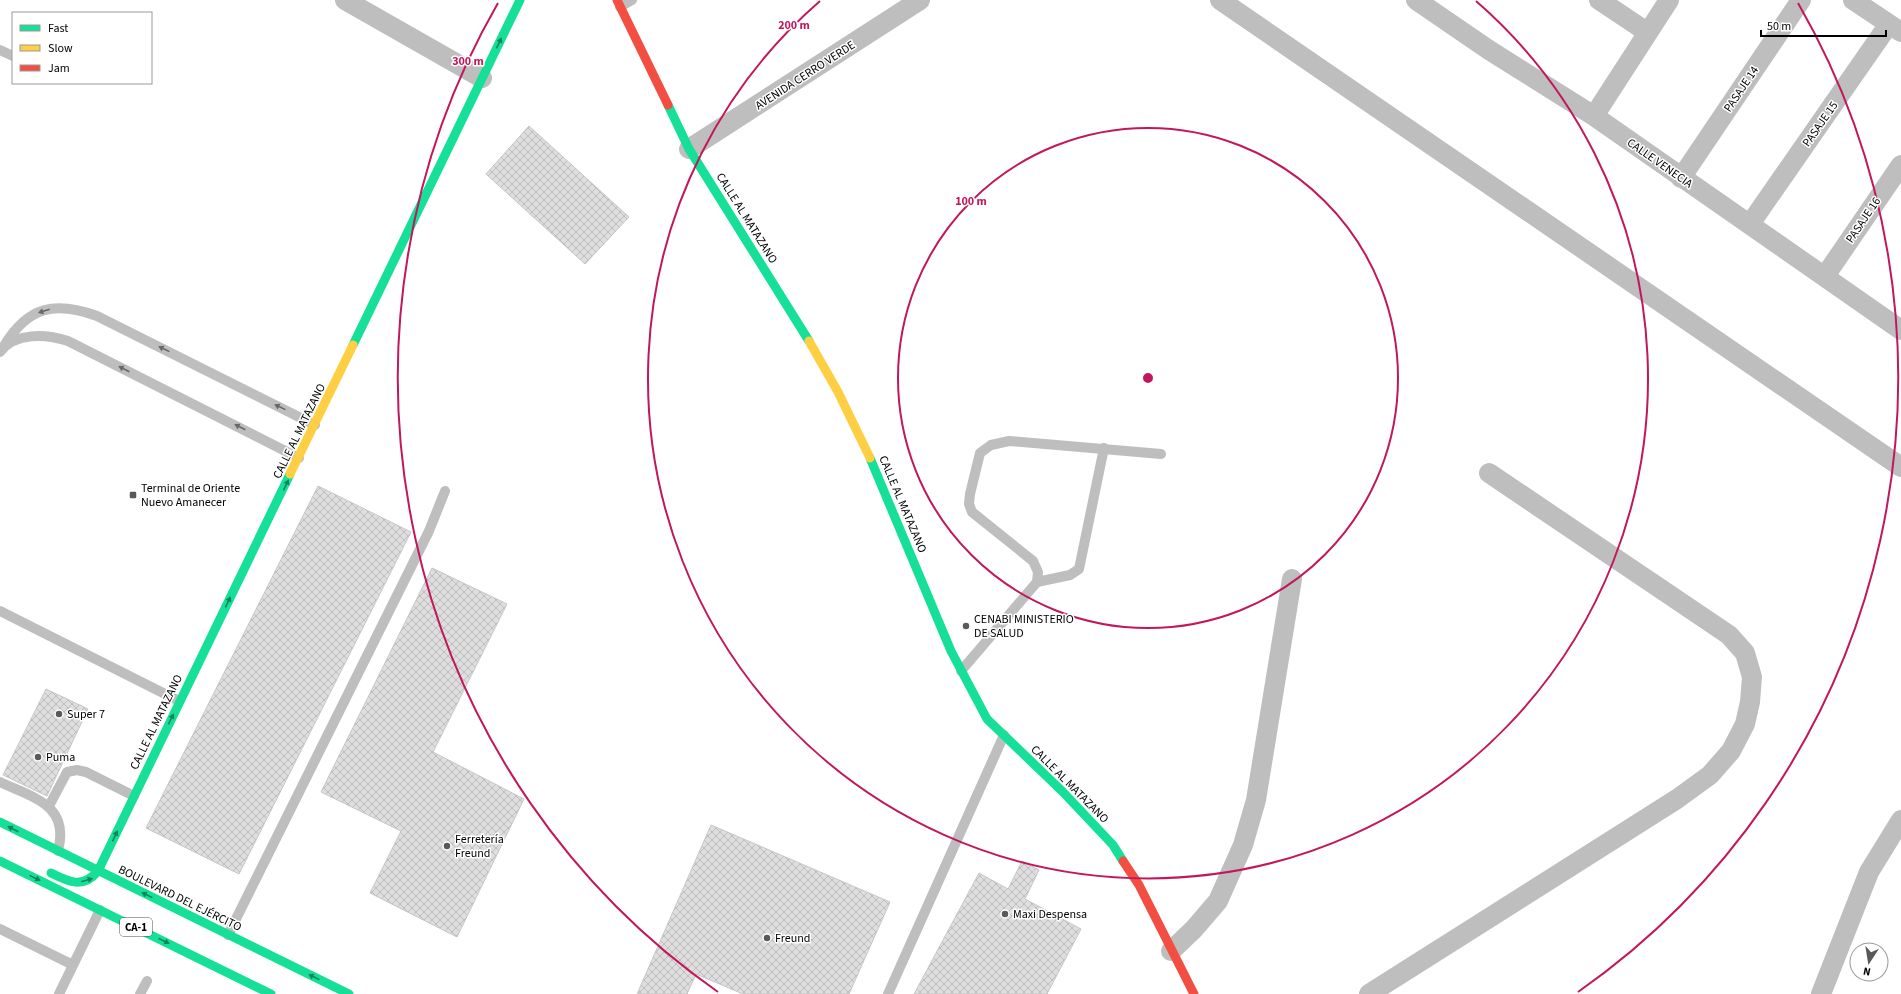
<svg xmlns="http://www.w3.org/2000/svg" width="1901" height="994" font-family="'Source Sans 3',sans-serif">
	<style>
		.building { fill: url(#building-cross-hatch); stroke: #c6c6c6 }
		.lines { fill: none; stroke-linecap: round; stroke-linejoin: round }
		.lane { stroke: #bebebe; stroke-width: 10 }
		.street { stroke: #bebebe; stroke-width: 20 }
		.fast { stroke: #16e098; stroke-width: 9 }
		.slow { stroke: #ffcf43; stroke-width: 9 }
		.jam { stroke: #f24e42; stroke-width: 9 }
		.oneway { fill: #0d865b }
		.oneway2 { fill: #686868 }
		.ring { fill: none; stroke: #c2185b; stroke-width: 2 }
		.poi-dot { fill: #595959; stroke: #fff; stroke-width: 1.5 }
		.labels { text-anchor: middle; stroke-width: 3; stroke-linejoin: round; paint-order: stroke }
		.shield { fill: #fff; stroke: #4c4c4c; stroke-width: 1 }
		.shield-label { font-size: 11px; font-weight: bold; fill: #000 }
		.street-label { font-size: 12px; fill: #000; stroke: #fff }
		.poi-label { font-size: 12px; fill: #000; stroke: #fff; text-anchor: start }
		.centre { fill: #c2185b; stroke: #fff; stroke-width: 2 }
		.ring-label { font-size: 12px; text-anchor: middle; font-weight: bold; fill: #c2185b; stroke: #fff; stroke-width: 3; stroke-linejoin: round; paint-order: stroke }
	</style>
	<defs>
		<pattern id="building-cross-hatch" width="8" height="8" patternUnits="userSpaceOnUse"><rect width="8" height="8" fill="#dedede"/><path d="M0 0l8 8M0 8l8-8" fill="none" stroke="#bdbdbd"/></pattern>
	</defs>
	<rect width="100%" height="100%" fill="#fff"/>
	<!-- building -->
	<path class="building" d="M529,126L629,217L585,264L486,174Z
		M318,486L411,532L239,874L146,828Z
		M432,568L507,604L433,752L524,799L457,937L370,893L401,831L321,792Z
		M46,689L88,709L47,796L3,775Z
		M711,825L890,902L849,994H743L696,974L687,994H637Z
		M1022,861L1039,870L1025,899L1081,929L1047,994H914L979,873L1008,889Z"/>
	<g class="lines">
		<!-- lane -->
		<path class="lane" d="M620,7L632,0
			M0,50L13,56
			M4,346C28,306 55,301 97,316L315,425
			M0,352C15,332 46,334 68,341L299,458
			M1037,582L1070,575L1079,569L1104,448
			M0,611L179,701
			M961,671L1037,582L1038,572L1033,561L972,512L969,504L970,494L980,453L991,445L1009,441L1161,454
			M0,782C34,798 70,805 58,851
			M49,806L67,772L77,770L86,772L134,796
			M0,929L73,965
			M228,935L429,531L445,491
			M59,994L100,910
			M140,994L147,981
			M888,994L1004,735"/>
		<!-- street -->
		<path class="street" d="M345,0L482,78
			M1220,0L1901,467
			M1416,0L1489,50L1594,116L1901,330
			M1599,0L1647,32
			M1853,0L1901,32
			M1594,116L1669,0
			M689,149L920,0
			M1681,178L1801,0
			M1750,224L1889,24
			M1825,276L1901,165
			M1171,951L1194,929L1218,901L1243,845L1256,800L1292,579
			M1369,994L1677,799L1710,775L1731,751L1745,724L1750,702L1752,677L1745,653L1729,635L1489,473
			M1821,994L1869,872L1901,820"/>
		<!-- fast -->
		<path class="fast" d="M668,105L689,149L809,341
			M353,345L520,0
			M870,458L951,651L987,719L1063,792L1113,845L1123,861
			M0,822L349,994
			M0,861L271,994
			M98,871L290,474
			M51,873C69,882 83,889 98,871"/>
		<!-- slow -->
		<path class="slow" d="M809,341L838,392L870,458
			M290,474L353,345"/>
		<!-- jam -->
		<path class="jam" d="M617,0L668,105
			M1123,861L1139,885L1194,994"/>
	</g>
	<!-- one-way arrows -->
	<defs><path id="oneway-solid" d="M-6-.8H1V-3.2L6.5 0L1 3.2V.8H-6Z"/></defs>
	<g class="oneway">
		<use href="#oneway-solid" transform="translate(499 43) rotate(-64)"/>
		<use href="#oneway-solid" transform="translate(286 485) rotate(-64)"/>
		<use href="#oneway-solid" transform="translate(228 602) rotate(-64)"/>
		<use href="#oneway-solid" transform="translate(171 719) rotate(-64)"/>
		<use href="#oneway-solid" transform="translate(13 829) rotate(-153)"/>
		<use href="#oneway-solid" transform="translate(115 836) rotate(-65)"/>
		<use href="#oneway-solid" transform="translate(35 878) rotate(26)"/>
		<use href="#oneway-solid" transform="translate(87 880) rotate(-16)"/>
		<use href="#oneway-solid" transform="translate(147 895) rotate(-154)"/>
		<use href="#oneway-solid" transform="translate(164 941) rotate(26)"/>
		<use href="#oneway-solid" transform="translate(314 977) rotate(-154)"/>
	</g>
	<g class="oneway2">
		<use href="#oneway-solid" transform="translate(44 311) rotate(162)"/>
		<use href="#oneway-solid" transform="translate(164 349) rotate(-154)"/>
		<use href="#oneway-solid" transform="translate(124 369) rotate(-153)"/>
		<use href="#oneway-solid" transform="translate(280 407) rotate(-154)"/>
		<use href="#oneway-solid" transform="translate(240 427) rotate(-153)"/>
	</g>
	<!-- distance rings -->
	<g class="ring">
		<circle cx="1148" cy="378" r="250"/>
		<path d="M1476 1A500 500 0 1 1 820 1"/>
		<path d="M718 992A750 750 0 0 1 498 3M1798 3A750 750 0 0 1 1578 992"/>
	</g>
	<!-- markers -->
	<g class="poi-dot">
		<rect x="129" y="491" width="8" height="8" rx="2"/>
		<circle cx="966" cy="626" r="4"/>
		<circle cx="59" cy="714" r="4"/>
		<circle cx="38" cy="757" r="4"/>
		<circle cx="447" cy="846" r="4"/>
		<circle cx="1005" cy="914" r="4"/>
		<circle cx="767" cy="938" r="4"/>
	</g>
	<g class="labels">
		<!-- shield labels -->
		<rect class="shield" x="120" y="918" width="32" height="18" rx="3"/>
		<g class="shield-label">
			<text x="136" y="931">CA-1</text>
		</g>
		<!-- street labels -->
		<g class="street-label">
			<text transform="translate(805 75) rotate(-33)" y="4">AVENIDA CERRO VERDE</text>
			<text transform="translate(1741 89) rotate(-56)" y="4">PASAJE 14</text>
			<text transform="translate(1820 124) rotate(-55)" y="4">PASAJE 15</text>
			<text transform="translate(1660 163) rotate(35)" y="4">CALLE VENECIA</text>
			<text transform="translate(747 218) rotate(58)" y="4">CALLE AL MATAZANO</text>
			<text transform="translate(1863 220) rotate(-56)" y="4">PASAJE 16</text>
			<text transform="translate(299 431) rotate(-64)" y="4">CALLE AL MATAZANO</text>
			<text transform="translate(903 504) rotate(67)" y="4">CALLE AL MATAZANO</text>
			<text transform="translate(156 722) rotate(-64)" y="4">CALLE AL MATAZANO</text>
			<text transform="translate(1070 784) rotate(45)" y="4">CALLE AL MATAZANO</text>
			<text transform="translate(180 898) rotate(26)" y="4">BOULEVARD DEL EJÉRCITO</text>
		</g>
		<!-- poi labels -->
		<g class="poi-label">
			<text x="141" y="492">Terminal de Oriente<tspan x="141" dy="14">Nuevo Amanecer</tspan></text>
			<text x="974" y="623">CENABI MINISTERIO<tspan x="974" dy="14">DE SALUD</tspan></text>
			<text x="67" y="718">Super 7</text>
			<text x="46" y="761">Puma</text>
			<text x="455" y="843">Ferretería<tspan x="455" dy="14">Freund</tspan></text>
			<text x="1013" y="918">Maxi Despensa</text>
			<text x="775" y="942">Freund</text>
		</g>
	</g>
	<circle cx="1148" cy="378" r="6" class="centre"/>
	<g class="ring-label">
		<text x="794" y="29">200 m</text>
		<text x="468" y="65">300 m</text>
		<text x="971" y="205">100 m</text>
	</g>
	<!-- legend -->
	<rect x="12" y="12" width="140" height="72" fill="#ffffff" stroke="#999999"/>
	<rect x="20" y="25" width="20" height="6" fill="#16e098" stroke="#999999"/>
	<text x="48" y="32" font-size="12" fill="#000000">Fast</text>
	<rect x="20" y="45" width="20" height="6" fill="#ffcf43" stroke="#999999"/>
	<text x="48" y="52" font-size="12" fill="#000000">Slow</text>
	<rect x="20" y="65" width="20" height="6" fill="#f24e42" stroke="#999999"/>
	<text x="48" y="72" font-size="12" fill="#000000">Jam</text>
	<!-- north arrow -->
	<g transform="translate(1869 962) rotate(192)"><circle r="19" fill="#ffffff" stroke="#999999"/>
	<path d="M0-3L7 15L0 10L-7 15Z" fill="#595959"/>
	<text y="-6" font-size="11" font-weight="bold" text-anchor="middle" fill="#000000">N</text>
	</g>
	<!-- scale -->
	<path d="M1761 30v6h125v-6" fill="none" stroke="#000000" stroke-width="2"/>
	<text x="1767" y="30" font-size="12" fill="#000000" stroke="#ffffff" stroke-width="3" paint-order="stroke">50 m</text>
</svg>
